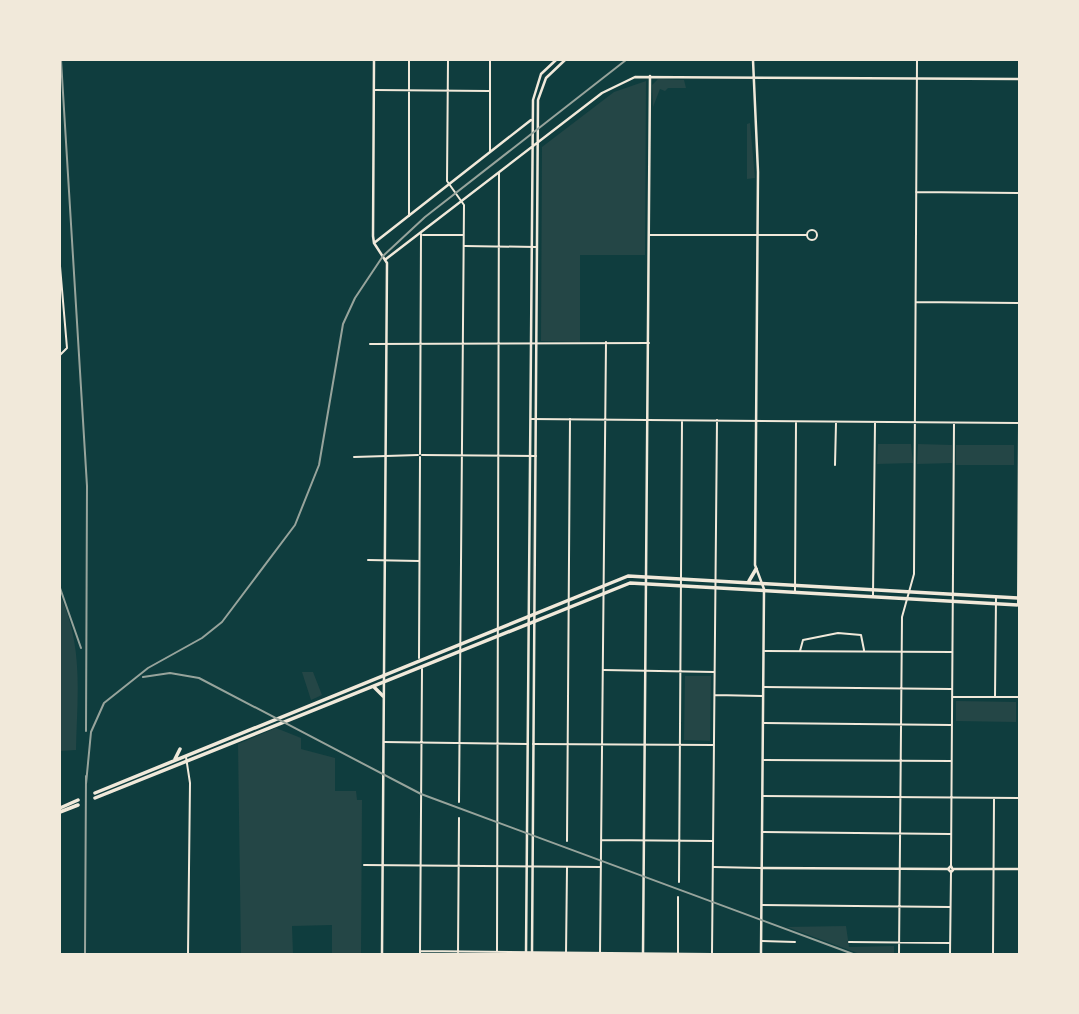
<svg xmlns="http://www.w3.org/2000/svg" width="1079" height="1014" font-family="'Golos Text',sans-serif">
	<style>
		.green { fill: #244646 }
		.lines { fill: none; stroke-linecap: round; stroke-linejoin: round }
		.minor { stroke: #f1e9da; stroke-width: 2 }
		.tertiary { stroke: #f1e9da; stroke-width: 2.5 }
		.secondary { stroke: #f1e9da; stroke-width: 2.5 }
		.primary { stroke: #f1e9da; stroke-width: 3.5 }
		.rail { stroke: #97a49c; stroke-width: 2 }
	</style>
	<rect width="100%" height="100%" fill="#0f3d3e"/>
	<!-- green -->
	<path class="green" d="M658,79L684,80L686,88H668L665,91L660,89L653,107L652,85Z
		M646,81L645,255H580V342L541,341L542,147L614,92Z
		M750,123L755,178L747,179V124Z
		M878,444H911L913,463L877,464Z
		M918,444L952,445V463L917,464Z
		M956,445H1014V465H956Z
		M533,459L534,460L533,610H531Z
		M60,595C84,647 77,696 76,750L60,751Z
		M302,672H313L322,695L311,700Z
		M685,676H711L710,741L684,740Z
		M956,701L1016,702V722L956,721Z
		M276,728L301,738V749L335,758V791H356L357,800H362L361,954H332V925L292,926L293,954H241L238,744Z
		M846,926L849,947L894,946V954H860L787,927Z"/>
	<g class="lines">
		<!-- minor -->
		<path class="minor" d="M448,60L447,181L464,205L459,802
			M375,90L489,91
			M490,152V60
			M916,192L1020,193
			M409,216V60
			M807 235a5 5 0 1 1 10 0a5 5 0 1 1-10 0Z
			M423,235H463
			M650,235H807
			M465,246L536,247
			M60,266L67,348L60,355
			M916,302L1020,303
			M370,344L649,343
			M531,419L1020,423
			M420,454L421,234
			M422,455L536,456
			M354,457L418,455
			M835,465L836,423
			M368,560L419,561
			M795,591L796,422
			M873,595L875,423
			M1018,604L1019,424
			M765,651L952,652
			M800,651L803,640L838,633L861,635L864,650
			M419,658L420,457
			M604,670L714,672
			M764,687L951,689
			M715,695L762,696
			M953,697H1020
			M995,697L996,598
			M764,723L951,725
			M384,742L528,744
			M533,744L713,745
			M186,757L190,783L188,954
			M764,760L951,761
			M763,796L1020,798
			M763,832L950,834
			M602,840L712,841
			M567,841L570,419
			M364,865L600,867
			M951,865L954,423
			M714,867L761,868
			M679,882L682,421
			M762,905L950,907
			M762,941L795,942
			M849,942L950,943
			M420,951L712,954
			M678,953V897
			M420,954L422,669
			M458,954L459,818
			M497,954L499,173
			M566,954L567,868
			M600,954L606,342
			M712,954L717,420
			M899,954L902,617L914,574L917,60
			M950,954L951,872
			M993,954L994,799"/>
		<!-- tertiary -->
		<path class="tertiary" d="M374,60L373,236L374,243L387,263L384,674
			M753,60L758,172L755,565L764,589
			M374,243L531,120
			M386,259L602,93L635,77L1020,79
			M951,866L953,870L951,872L948,869Z
			M762,868L948,869
			M953,869H1020
			M526,954L533,100L541,74L556,60
			M532,954L538,100L546,78L565,60
			M643,954L650,76"/>
		<!-- secondary -->
		<path class="secondary" d="M382,954L384,674
			M761,954L764,590"/>
		<!-- primary -->
		<path class="primary" d="M749,581L756,569
			M374,687L383,696
			M175,759L180,749
			M95,793L628,576L1020,598
			M95,798L630,583L1020,605
			M60,808L78,800
			M60,812L78,805"/>
		<!-- rail -->
		<path class="rail" d="M61,60L87,486L86,731
			M60,588L81,648
			M143,677L170,673L199,678L421,794L853,954
			M86,784L91,732L104,703L148,668L202,638L222,622L295,525L319,465L343,324L355,298L383,256L425,217L626,60
			M85,954L86,776"/>
	</g>
	<!-- border -->
	<rect width="1079" height="1014" fill="none" stroke="#f1e9da" stroke-width="122"/>
</svg>
